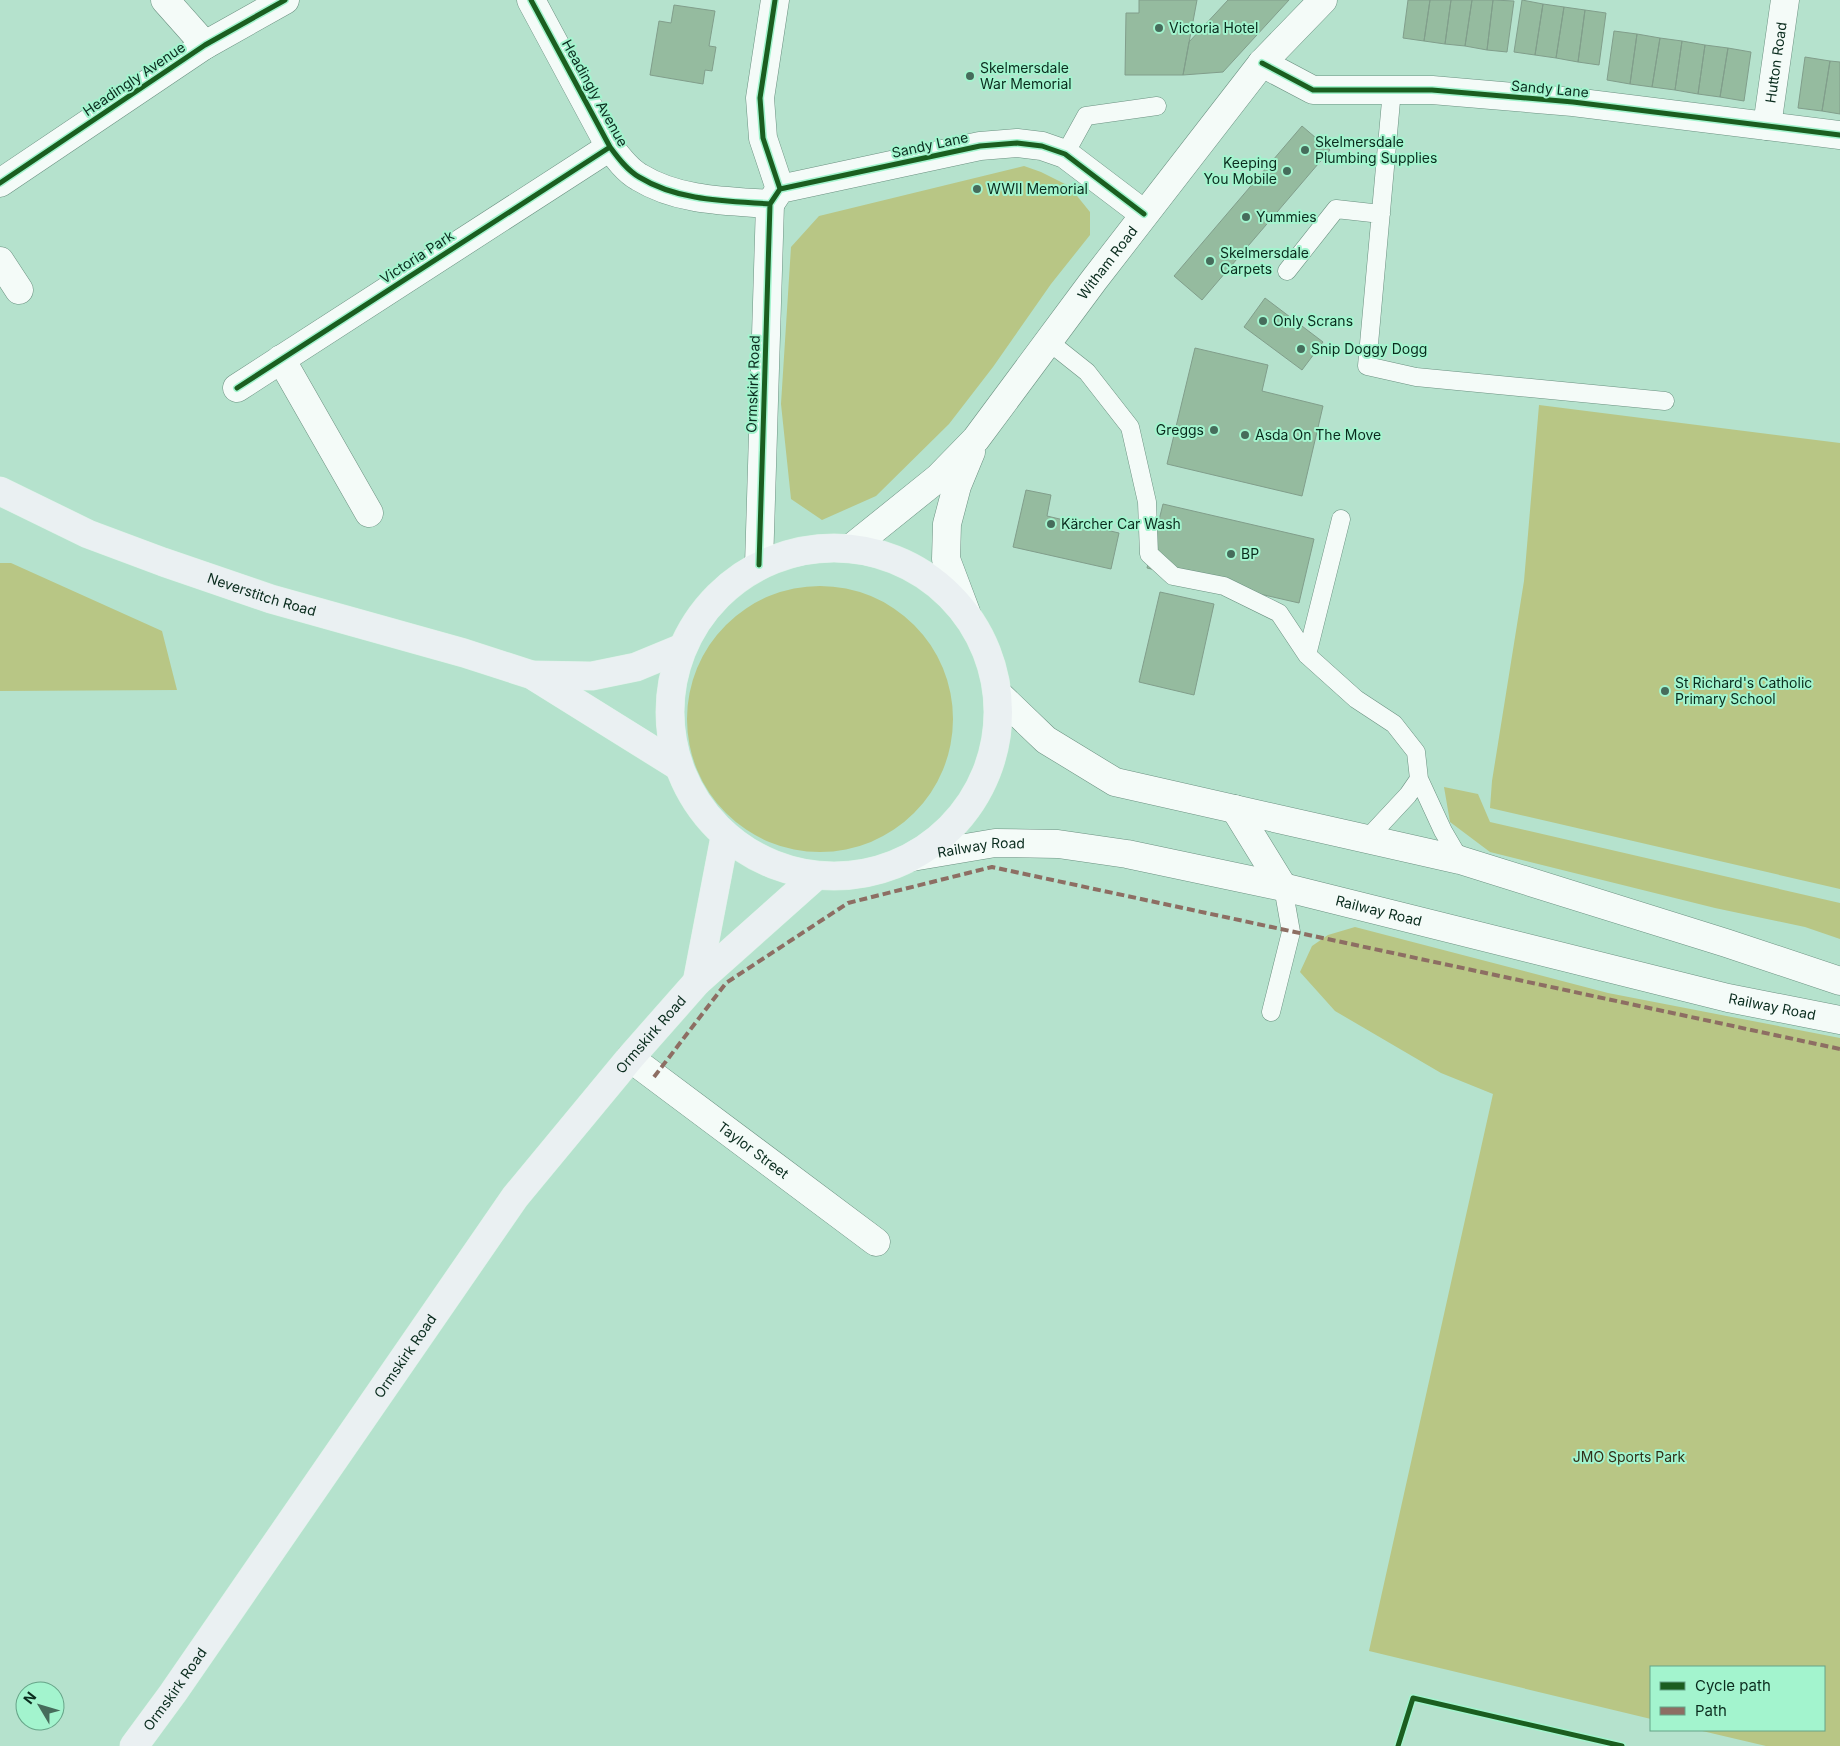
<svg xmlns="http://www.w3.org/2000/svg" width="1840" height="1746" font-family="Inter,sans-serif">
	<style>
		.green { fill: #b8c685 }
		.building { fill: #95bb9f; stroke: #819e8b }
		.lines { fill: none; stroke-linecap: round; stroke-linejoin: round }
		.lane-casing { stroke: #6b9181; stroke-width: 19 }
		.street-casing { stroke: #6b9181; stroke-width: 29 }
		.secondary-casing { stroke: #6b9181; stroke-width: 29 }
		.primary-casing { stroke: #def2e8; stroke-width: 29 }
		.lane { stroke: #f4fbf8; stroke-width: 18 }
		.street { stroke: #f4fbf8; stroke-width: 28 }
		.secondary { stroke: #f4fbf8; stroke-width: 28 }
		.primary { stroke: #eaf0f2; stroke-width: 28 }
		.quiet { stroke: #8d6e63; stroke-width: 4; stroke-dasharray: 8 4; stroke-linecap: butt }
		.cycleway-casing { stroke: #a3f4ce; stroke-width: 8 }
		.cycleway { stroke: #1b5e20; stroke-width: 5 }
		.poi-dot { fill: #466c5b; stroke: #a3f4ce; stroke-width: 2 }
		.labels { text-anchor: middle; stroke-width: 4; stroke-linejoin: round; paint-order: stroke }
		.poi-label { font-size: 14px; fill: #0a2c1e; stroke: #a3f4ce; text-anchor: start }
		.street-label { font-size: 14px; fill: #0a2c1e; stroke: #a3f4ce }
		.park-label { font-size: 14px; fill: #312e17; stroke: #a3f4ce }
	</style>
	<rect width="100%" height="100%" fill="#b5e2cd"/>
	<!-- green -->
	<path class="green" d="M1024,166L1041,172L1069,186L1090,212V235L1051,284L993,367L949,424L876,496L822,520L791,499L781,404L791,247L819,216Z
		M1539,405L1840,443V889L1490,808L1492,781L1524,581Z
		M0,563H11L162,631L177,690L0,691Z
		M687 719a133 133 0 1 1 266 0a133 133 0 1 1-266 0Z
		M1444,787L1478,794L1490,822L1840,903V939L1805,927L1715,908L1490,852L1450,822Z
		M1355,927L1608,993L1840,1038V1746H1766L1698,1730H1824V1667H1651V1719L1369,1651L1493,1094L1441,1073L1335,1011L1300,972L1312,946L1328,935Z"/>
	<!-- building -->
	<path class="building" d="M1139,0H1197L1183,75H1125L1126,13H1139Z
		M1228,0H1289L1223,72L1183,75L1189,42Z
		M1408,0H1430L1424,41L1403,38Z
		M1430,0H1451L1445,44L1424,41Z
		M1451,0H1472L1465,46L1445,44Z
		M1472,0H1493L1487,50L1465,46Z
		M1493,0L1514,1L1507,52L1487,50Z
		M1522,0L1543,4L1535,55L1514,52Z
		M1543,4L1564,7L1556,58L1535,55Z
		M674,5L715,11L709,46L716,47L712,71L705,70L703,84L650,75L659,21L671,23Z
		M1564,7L1585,10L1578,62L1556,58Z
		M1585,10L1606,13L1599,65L1578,62Z
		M1614,31L1637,34L1630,84L1607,80Z
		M1637,34L1660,38L1652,87L1630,84Z
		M1660,38L1682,41L1675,90L1652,87Z
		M1682,41L1705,45L1698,94L1675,90Z
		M1705,45L1728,48L1720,97L1698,94Z
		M1728,48L1751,52L1744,101L1720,97Z
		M1805,57L1830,61L1822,111L1798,108Z
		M1830,61L1840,62V114L1822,111Z
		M1302,126L1330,150L1202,300L1174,276Z
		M1265,298L1323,342L1302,370L1244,327Z
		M1195,348L1268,365L1262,391L1323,406L1302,496L1167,464Z
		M1026,490L1051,495L1047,516L1119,533L1111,569L1013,547Z
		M1163,504L1314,539L1299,603L1147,568Z
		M1160,592L1214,604L1194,695L1139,682Z"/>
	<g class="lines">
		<!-- lane casing -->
		<g class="lane-casing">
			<path id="lane" d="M1392,90L1367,366L1416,377L1665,401
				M1065,154L1086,116L1157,106
				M1287,271L1336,209L1381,214
				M1048,341L1087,372L1130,427L1147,502L1149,554L1173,576L1224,586L1279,613L1307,655L1356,699L1394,724L1416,752L1419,779L1443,831L1460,860
				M1307,655L1341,519
				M1367,839L1408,795L1419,779
				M1271,1012L1291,932L1283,887"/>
		</g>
		<!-- street casing -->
		<g class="street-casing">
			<g id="street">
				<path d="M165,0L205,45"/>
				<path d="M531,0L610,147C618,158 627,170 639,177C678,201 726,201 770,204"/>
				<path d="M775,0L760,98L763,138L780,189"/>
				<path d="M1262,63L1313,90H1432L1573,102L1840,135"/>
				<path id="s1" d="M1767,126L1785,0"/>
				<path d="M0,183L205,45L285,0"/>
				<path d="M770,204L780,189L980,146L1017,143L1042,146L1065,154L1144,214"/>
				<path d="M0,261L19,290"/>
				<path d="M281,359L369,513"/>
				<path d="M237,388L610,147"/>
				<path id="s2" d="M851,548L938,478L976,439L1094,280L1262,63L1323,0"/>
				<path d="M759,565L770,204"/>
				<path d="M966,612L946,559L947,524L957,486L971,452"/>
				<path id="s3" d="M630,1058L876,1242"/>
			</g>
		</g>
		<!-- secondary casing -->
		<g class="secondary-casing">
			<g id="secondary">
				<path d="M998,694L1046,740L1115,782L1460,860L1726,943L1840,981"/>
				<path d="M1235,809L1283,887"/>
				<path id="s4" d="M912,857L995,843L1058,844L1127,854L1283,887L1728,998L1840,1020"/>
			</g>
		</g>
		<!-- primary casing -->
		<g class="primary-casing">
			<g id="primary">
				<path id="s5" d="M0,491L88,534L163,562L271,599L464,653L532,675L678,766"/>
				<circle cx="834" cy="712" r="164"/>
				<path d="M533,675L592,676L636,667L682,648"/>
				<path d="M697,982L725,836"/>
				<path id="s6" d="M134,1746L173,1693L515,1197L630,1058L697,982L816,876"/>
			</g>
		</g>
		<!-- lane -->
		<use href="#lane" class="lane"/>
		<!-- street -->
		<use href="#street" class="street"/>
		<!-- secondary -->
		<use href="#secondary" class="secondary"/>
		<!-- primary -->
		<use href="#primary" class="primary"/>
		<!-- quiet -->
		<path class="quiet" d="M654,1077L726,983L848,903L992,867L1840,1049"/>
		<!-- cycleway casing -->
		<g class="cycleway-casing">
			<path id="cycleway" d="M531,0L610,147C618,158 627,170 639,177C678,201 726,201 770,204
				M775,0L760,98L763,138L780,189
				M1262,63L1313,90H1432L1573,102L1840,135
				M0,183L205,45L285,0
				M770,204L780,189L980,146L1017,143L1042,146L1065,154L1144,214
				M237,388L610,147
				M759,565L770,204
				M1398,1746L1413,1698L1622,1746"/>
		</g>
		<!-- cycleway -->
		<use href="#cycleway" class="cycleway"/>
	</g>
	<!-- markers -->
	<g class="poi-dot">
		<circle cx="1159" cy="28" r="5"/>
		<circle cx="970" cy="76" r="5"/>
		<circle cx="1305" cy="150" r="5"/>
		<circle cx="1287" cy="171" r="5"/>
		<circle cx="977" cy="189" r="5"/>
		<circle cx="1246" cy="217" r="5"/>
		<circle cx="1210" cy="261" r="5"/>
		<circle cx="1263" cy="321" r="5"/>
		<circle cx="1301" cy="349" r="5"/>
		<circle cx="1214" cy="430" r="5"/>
		<circle cx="1245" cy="435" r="5"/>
		<circle cx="1051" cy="524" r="5"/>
		<circle cx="1231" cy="554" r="5"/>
		<circle cx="1665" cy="691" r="5"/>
	</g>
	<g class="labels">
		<!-- poi labels -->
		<g class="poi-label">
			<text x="1169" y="33">Victoria Hotel</text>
			<text x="980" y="73">Skelmersdale<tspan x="980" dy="16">War Memorial</tspan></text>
			<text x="1315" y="147">Skelmersdale<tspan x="1315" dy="16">Plumbing Supplies</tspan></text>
			<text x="1277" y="168" text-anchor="end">Keeping<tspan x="1277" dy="16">You Mobile</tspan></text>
			<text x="987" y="194">WWII Memorial</text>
			<text x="1256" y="222">Yummies</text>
			<text x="1220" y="258">Skelmersdale<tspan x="1220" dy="16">Carpets</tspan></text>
			<text x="1273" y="326">Only Scrans</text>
			<text x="1311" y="354">Snip Doggy Dogg</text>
			<text x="1204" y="435" text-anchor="end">Greggs</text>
			<text x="1255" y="440">Asda On The Move</text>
			<text x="1061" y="529">Kärcher Car Wash</text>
			<text x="1241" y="559">BP</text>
			<text x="1675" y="688">St Richard's Catholic<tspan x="1675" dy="16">Primary School</tspan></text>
		</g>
		<!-- street labels -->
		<g class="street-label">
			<text dy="5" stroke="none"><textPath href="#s1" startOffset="64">Hutton Road</textPath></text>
			<text transform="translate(134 79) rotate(-34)" y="5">Headingly Avenue</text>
			<text transform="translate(1550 89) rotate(5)" y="5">Sandy Lane</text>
			<text transform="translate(595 93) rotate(61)" y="5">Headingly Avenue</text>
			<text transform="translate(930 145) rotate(-12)" y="5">Sandy Lane</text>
			<text transform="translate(417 257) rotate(-33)" y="5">Victoria Park</text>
			<text dy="5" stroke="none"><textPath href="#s2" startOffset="386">Witham Road</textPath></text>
			<text transform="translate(753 384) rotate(-88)" y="5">Ormskirk Road</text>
			<text dy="5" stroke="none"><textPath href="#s5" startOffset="282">Neverstitch Road</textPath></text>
			<text dy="5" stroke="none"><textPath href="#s4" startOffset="70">Railway Road</textPath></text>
			<text dy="5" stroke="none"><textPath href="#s4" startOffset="475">Railway Road</textPath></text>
			<text dy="5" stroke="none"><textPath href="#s4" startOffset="880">Railway Road</textPath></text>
			<text dy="5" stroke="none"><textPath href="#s6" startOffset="880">Ormskirk Road</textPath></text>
			<text dy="5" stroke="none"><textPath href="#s3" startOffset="154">Taylor Street</textPath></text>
			<text dy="5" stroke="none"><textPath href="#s6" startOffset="475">Ormskirk Road</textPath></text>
			<text dy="5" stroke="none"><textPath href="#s6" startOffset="70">Ormskirk Road</textPath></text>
		</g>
		<!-- park labels -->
		<g class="park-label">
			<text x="1629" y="1462">JMO Sports Park</text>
		</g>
	</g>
	<!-- legend -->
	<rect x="1650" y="1666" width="175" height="65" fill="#a3f4ce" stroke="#66a488"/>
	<rect x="1660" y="1682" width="25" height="8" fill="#1b5e20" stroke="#66a488"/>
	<text x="1695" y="1691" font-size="15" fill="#0a2c1e">Cycle path</text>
	<rect x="1660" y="1707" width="25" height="8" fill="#8d6e63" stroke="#66a488"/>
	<text x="1695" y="1716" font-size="15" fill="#0a2c1e">Path</text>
	<!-- north arrow -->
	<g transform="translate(40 1706) rotate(308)"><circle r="24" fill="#a3f4ce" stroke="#66a488"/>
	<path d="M0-4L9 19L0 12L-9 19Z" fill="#466c5b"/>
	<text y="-8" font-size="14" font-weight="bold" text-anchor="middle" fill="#0a2c1e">N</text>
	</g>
</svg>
